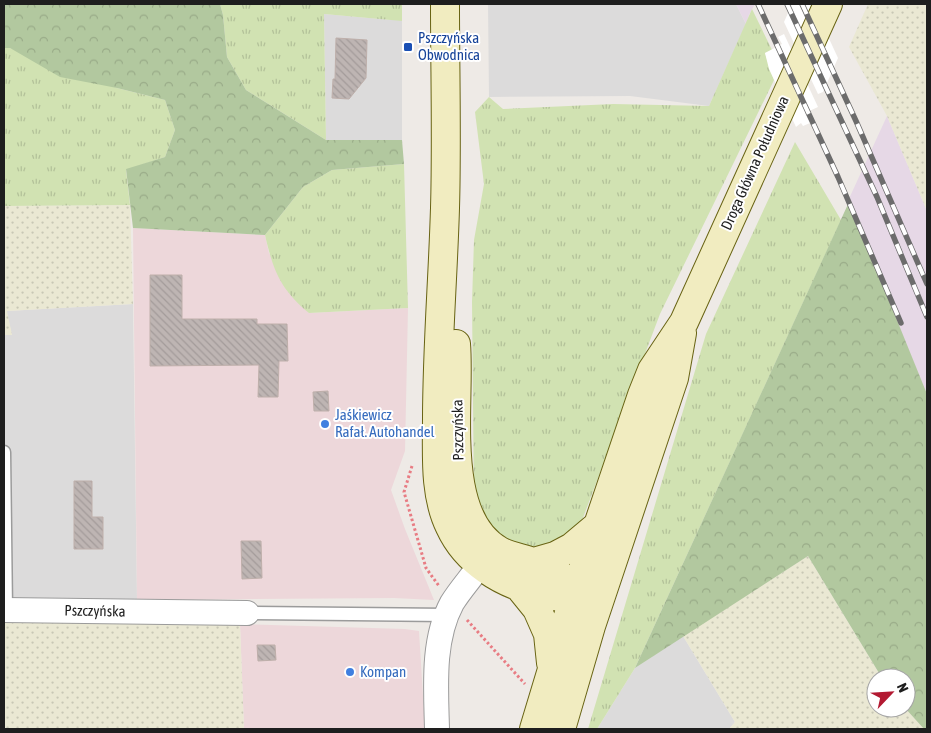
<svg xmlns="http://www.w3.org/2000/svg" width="931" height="733" font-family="'Asap Condensed',sans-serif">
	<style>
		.residential { fill: #dcdbdb }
		.commercial { fill: #edd7da }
		.railway { fill: #e6d8e6 }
		.farmland { fill: url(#farmland-dots) }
		.grass { fill: url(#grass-tufts) }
		.forest { fill: url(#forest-crowns) }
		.pier { fill: #fff }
		.building { fill: url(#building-back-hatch); stroke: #beafaa }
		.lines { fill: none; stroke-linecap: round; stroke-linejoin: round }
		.lane-casing { stroke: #9b9b9b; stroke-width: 15 }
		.street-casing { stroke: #9b9b9b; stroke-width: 26 }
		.secondary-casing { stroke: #686313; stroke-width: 30 }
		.path { stroke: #e87c83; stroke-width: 3; stroke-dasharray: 2.5 2.5; stroke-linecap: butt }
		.lane { stroke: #fff; stroke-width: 12 }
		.street { stroke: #fff; stroke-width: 24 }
		.secondary { stroke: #f1ecc0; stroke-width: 28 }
		.rail-casing { stroke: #6c6c6c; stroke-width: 5.5 }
		.rail { stroke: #fff; stroke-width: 4; stroke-dasharray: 11; stroke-linecap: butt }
		.transit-dot { fill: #1a4fb4; stroke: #fff; stroke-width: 2 }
		.shop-dot { fill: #3f7fe0; stroke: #fff; stroke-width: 2 }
		.labels { text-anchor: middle; stroke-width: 4; stroke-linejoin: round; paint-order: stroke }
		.transit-label { font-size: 15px; fill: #164399; stroke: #fff; text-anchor: start }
		.street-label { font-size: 15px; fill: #1e1e1e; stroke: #fff }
		.shop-label { font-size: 15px; fill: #366cbe; stroke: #fff; text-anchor: start }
	</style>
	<defs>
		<pattern id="farmland-dots" width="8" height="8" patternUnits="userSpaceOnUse" patternTransform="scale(1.25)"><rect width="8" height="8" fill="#eae8d3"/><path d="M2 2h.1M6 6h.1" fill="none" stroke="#c8c7b5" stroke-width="1.8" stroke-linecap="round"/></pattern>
		<pattern id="grass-tufts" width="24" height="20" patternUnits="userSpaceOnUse" patternTransform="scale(1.25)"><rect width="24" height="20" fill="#d1e2b2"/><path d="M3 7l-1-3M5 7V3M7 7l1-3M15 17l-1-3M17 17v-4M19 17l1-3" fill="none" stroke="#b3c199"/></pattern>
		<pattern id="forest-crowns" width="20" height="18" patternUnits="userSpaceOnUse" patternTransform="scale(1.25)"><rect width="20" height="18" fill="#b2c89f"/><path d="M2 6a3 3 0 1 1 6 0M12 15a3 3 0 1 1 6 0" fill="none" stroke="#99ab88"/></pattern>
		<pattern id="building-back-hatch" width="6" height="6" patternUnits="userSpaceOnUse" patternTransform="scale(1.25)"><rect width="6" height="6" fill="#beb5b3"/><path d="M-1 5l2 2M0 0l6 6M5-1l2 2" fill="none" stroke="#a39b9a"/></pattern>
	</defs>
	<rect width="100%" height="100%" fill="#eeeae6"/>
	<!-- residential -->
	<path class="residential" d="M402,4V140H326L324,14L392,20Z
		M488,4H736L746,24L709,106L630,96L489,97Z
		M133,304L137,600L4,599V335H12L6,311Z
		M683,636L735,722L729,729H597L635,668Z"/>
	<!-- commercial -->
	<path class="commercial" d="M133,228L265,235L269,253L309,313L408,308L405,451L391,490L405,529L434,600L394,598L137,600Z
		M240,624L405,629L419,631L425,729H244Z"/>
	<!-- railway -->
	<path class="railway" d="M736,4H755L749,15L746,24Z
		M887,116L927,211V394L847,203Z"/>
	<!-- farmland -->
	<path class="farmland" d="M868,4H927V211L887,116L849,47Z
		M130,205L133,304L7,311L12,335H4V206Z
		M808,556L882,678H876V708H905L924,729H729L735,722L683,636Z
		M4,622L240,624L244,729H4Z"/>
	<!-- grass -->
	<path class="grass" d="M220,4H402V21L324,14L326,140L246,90L227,57L223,15Z
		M752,9L772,50L765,53L774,80L660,314L578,531L560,544L532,547L511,542L498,537L474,503L472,302L474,240L484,184L475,112L489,97L503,109L613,104L709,106Z
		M4,48H10L117,88L165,100L175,130L165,157L126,170L130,205L4,206Z
		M795,142L841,220L635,668L597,729H588L706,334Z
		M404,164L408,308L309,313C280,289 273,270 265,235L303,187L332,170Z"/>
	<!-- forest -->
	<path class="forest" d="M4,4H220L223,15L227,57L246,90L326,140H402L404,164L332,170L303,187L265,235L133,228L126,169L165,157L175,130L165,100L117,88L60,77L10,48H4Z
		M849,202L927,394V729H924L905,708L906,678H882L808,556L635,668Z"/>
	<!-- pier -->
	<path class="pier" d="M792,4H813L838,58L823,92L818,94L784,22Z
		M784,34L818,107L805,113L810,123L803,126L801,123L796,127L769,69L765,53L782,44L778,37Z"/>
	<!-- building -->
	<path class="building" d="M336,38L367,40L366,78L349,99L332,98L333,79H335Z
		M150,275H182V319H257V324H287L288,361H279L278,397H258L259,365L150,366Z
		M328,391L329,411H314L313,392Z
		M74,481H92V517H103V549H74Z
		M241,541H261L262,578L242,579Z
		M257,645H275L276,660L258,661Z"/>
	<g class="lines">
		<!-- lane casing -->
		<g class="lane-casing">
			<path id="lane" d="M4,452L6,610
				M247,613L448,615"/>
		</g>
		<!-- street casing -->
		<g class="street-casing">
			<path id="street" d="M4,610L247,613
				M437,729C436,688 432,640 452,603C460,590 471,578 480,565"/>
		</g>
		<!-- secondary casing -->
		<g class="secondary-casing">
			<path id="secondary" d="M445,4C445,72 447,140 445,208C443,278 437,349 437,419C437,454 434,495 450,527C466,562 502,584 538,592C544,594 550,597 556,596C573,596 592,589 606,581
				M456,344C461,402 439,517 500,551C511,557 524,558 536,563C543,566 553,570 560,575C575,587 583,609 591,626
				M534,562L555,556L572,547L597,526
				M520,588L537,609L548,634L551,663
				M534,729L575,593L642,395L652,370L684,322L828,4
				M561,729L591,626L674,378L682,333"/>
		</g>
		<!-- path -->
		<path class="path" d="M412,466L404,492L426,568L439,586
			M467,620L525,684"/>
		<!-- lane -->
		<use href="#lane" class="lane"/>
		<!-- street -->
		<use href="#street" class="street"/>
		<!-- secondary -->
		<use href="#secondary" class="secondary"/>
		<!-- rail casing -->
		<g class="rail-casing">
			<path id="rail" d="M758,4L838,177L901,323
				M787,4L877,197L927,317
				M802,4L856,121L927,284"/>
		</g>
		<!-- rail -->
		<use href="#rail" class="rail"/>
	</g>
	<!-- markers -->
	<rect class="transit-dot" x="403" y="42" width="10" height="10" rx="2.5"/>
	<g class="shop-dot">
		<circle cx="325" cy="424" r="5"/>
		<circle cx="350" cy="672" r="5"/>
	</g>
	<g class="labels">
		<!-- transit labels -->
		<g class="transit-label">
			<text x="418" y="43">Pszczyńska<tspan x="418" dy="17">Obwodnica</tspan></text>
		</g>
		<!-- street labels -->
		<g class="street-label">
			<text transform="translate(755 163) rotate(-66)" y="5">Droga Główna Południowa</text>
			<text transform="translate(458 430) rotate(-91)" y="5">Pszczyńska</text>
			<text transform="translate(95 611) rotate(1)" y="5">Pszczyńska</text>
		</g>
		<!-- shop labels -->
		<g class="shop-label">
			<text x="335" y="420">Jaśkiewicz<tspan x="335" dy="17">Rafał. Autohandel</tspan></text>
			<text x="360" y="677">Kompan</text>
		</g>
	</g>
	<!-- border -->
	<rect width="931" height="733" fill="none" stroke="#1e1e1e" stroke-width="10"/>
	<!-- north arrow -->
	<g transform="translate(891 693) rotate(65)"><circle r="24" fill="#ffffff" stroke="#a5a5a5"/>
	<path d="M0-4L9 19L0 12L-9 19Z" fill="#b31932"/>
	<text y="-8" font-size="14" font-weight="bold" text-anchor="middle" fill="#1e1e1e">N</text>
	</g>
</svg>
